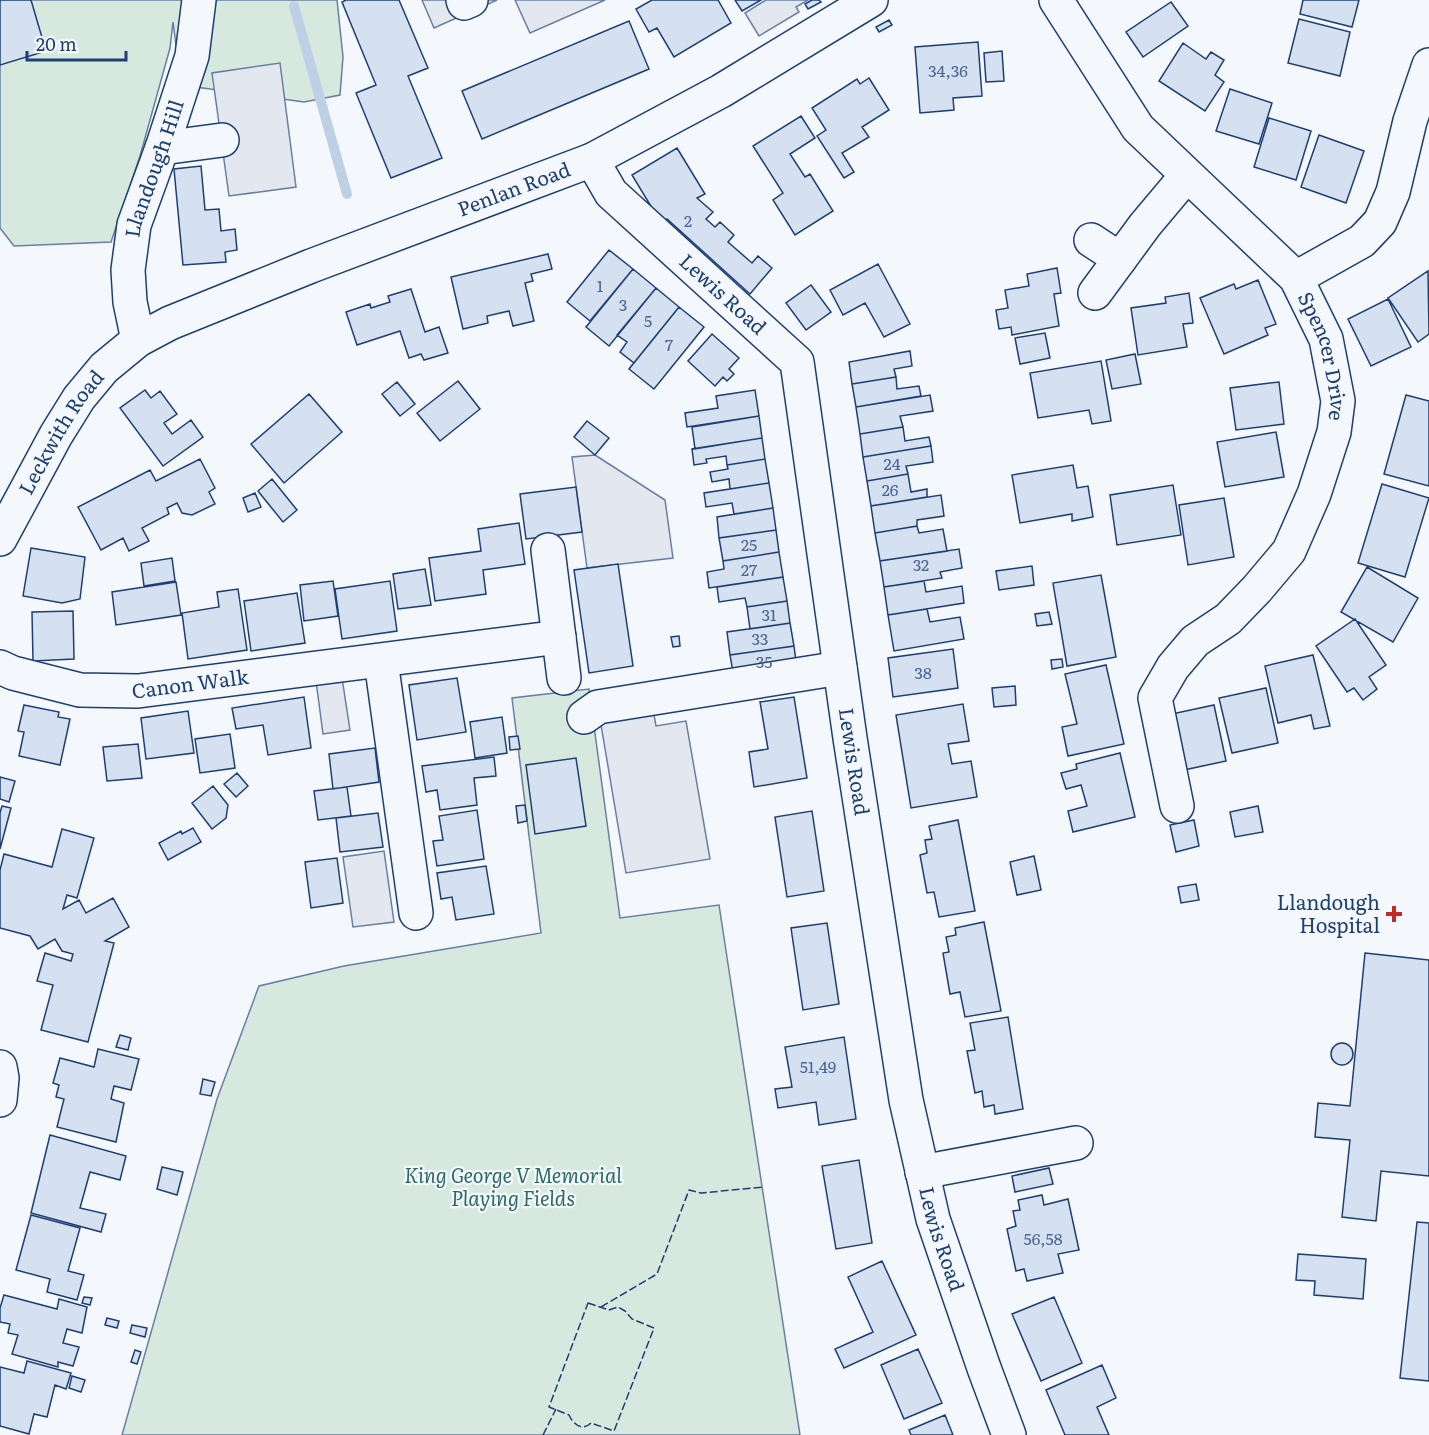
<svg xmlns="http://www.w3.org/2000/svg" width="1429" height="1435" font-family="Literata,serif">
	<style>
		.green { fill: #d7e8df; stroke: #687fa3; stroke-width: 1.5 }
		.parking { fill: #e3e8f0; stroke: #687fa3; stroke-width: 1.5 }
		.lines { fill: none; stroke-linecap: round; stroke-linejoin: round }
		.stream { stroke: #bed0e5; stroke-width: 10 }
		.building { fill: #d5e0f0; stroke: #1d3f73; stroke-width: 1.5 }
		.minor-casing { stroke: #1d3f73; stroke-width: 36 }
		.major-casing { stroke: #1d3f73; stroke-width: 36 }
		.minor { stroke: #f4f7fb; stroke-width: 33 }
		.major { stroke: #f4f7fb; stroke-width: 33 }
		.fence { stroke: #1d3f73; stroke-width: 1.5; stroke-dasharray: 8 3; stroke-linecap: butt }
		.poi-dot { fill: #c62828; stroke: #f4f7fb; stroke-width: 2 }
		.labels { text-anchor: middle; stroke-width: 4.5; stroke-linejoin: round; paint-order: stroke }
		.number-label { font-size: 16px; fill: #4b6792 }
		.street-label { font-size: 20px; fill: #1d3f73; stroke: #f4f7fb }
		.poi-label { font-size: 20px; fill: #1d3f73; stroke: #f4f7fb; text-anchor: end }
		.park-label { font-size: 20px; font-style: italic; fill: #2c6c60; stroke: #f4f7fb }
	</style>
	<rect width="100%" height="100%" fill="#f4f7fb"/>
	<!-- green -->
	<path class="green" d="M0,0H337L343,57L340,95L304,102L181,85L173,22L170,48L140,156L111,242L14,246L0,228Z
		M589,689L620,918L719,905L800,1435H122L217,1099L259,986L344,966L541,933L512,698Z"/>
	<!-- parking -->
	<path class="parking" d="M422,0H497L434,28Z
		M515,0H605L530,33Z
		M766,0H808L796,7L799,12L759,36L745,13Z
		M280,63L296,187L229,196L212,73Z
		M595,455L665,500L673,558L587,568L572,457Z
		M342,678L350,730L323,734L316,681Z
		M651,698L656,726L686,721L710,859L626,873L598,707Z
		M384,851L394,922L353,927L343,857Z"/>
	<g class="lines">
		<!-- stream -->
		<path class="stream" d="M294,6L347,194"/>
	</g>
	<!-- building -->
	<path class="building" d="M0,0H31L46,51L0,65Z
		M346,0H399L428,68L408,76L442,158L391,178L356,93L376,85L342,2Z
		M652,0H718L731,23L674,57L657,28L649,32L636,9Z
		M735,0H761L742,11Z
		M812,0H819L821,2L808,9L805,4Z
		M1303,0H1359L1352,27L1300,14Z
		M1171,2L1188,26L1143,57L1126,32Z
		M1299,19L1350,32L1340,76L1288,63Z
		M889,20L892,25L879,32L876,27Z
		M629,21L649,69L482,139L462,91Z
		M978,42L982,96L953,98L954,110L920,113L915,47Z
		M1183,43L1206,59L1211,52L1224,60L1215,75L1224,82L1205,111L1159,81Z
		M1002,51L1004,81L986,82L984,53Z
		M869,78L889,110L862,127L869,137L842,153L854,172L844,178L817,136L826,130L812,108L857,79L860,84Z
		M1230,89L1272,103L1259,144L1216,131Z
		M801,116L815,138L790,154L805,177L810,174L833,211L795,235L773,200L783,193L753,146Z
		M1269,118L1311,131L1296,180L1254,167Z
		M1319,135L1364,151L1346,203L1301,187Z
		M677,148L705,194L697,198L713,212L706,219L715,227L720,222L734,235L728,242L752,263L758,256L772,268L750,294L667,219L661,223L632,175Z
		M201,166L205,210L219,209L221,231L235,229L237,250L225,252L226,262L183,265L174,169Z
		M609,250L633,269L590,321L567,302Z
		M548,254L552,269L531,274L533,281L525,283L534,321L513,326L509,311L487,316L488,323L463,329L451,277Z
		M878,264L910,324L884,337L865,303L843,315L830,290Z
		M1057,268L1061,293L1054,294L1059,326L1012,335L1011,327L999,329L996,310L1008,308L1005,290L1029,286L1027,274Z
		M633,269L656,288L609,346L586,327Z
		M1428,271L1429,334L1418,342L1388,298Z
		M1258,280L1276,324L1265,328L1268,335L1224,354L1200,298L1234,284L1236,289Z
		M811,285L831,312L806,330L786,303Z
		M656,288L679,307L634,363L620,352L627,342L617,335Z
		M411,289L425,332L439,327L448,353L424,360L421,354L409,358L400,331L357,345L346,312L370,304L371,308L390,302L388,296Z
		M1189,293L1193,323L1183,324L1187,347L1138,355L1131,308L1166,303L1165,297Z
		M1388,299L1411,347L1371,366L1348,319Z
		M679,307L704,327L654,389L629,369Z
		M1045,333L1050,358L1020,364L1015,338Z
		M712,334L739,358L729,369L734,374L727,381L723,377L715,386L688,361Z
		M910,351L912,366L894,369L896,377L852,384L849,362Z
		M1135,354L1141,384L1112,389L1106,360Z
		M1101,361L1111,421L1092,424L1089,410L1038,418L1030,373Z
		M896,377L897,389L919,386L921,396L856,407L852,384Z
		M458,381L480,409L440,441L417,413Z
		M397,382L415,404L400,416L382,394Z
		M1279,382L1284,424L1236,430L1230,388Z
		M145,390L151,398L160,391L177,414L164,423L172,434L191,420L203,437L163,466L120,408Z
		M755,390L759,416L687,427L685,413L718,408L716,396Z
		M309,394L342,432L284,483L251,444Z
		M930,395L933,411L900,416L903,427L860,434L856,407Z
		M1406,395L1429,401V486L1384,474Z
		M759,416L762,438L695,449L692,427Z
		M587,421L609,438L595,455L574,437Z
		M903,427L905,441L929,437L931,446L863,457L860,434Z
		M1276,432L1284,477L1225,487L1217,442Z
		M762,438L765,459L727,465L726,456L706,459L707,463L694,465L692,449Z
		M931,446L933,462L906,466L908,474L867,481L863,457Z
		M200,459L215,488L209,492L215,504L192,515L182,513L177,503L167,508L169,514L142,528L149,541L129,551L123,538L101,550L78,507L150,470L156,481Z
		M765,459L769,483L730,489L729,479L712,482L710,472L728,469L727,465Z
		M1073,465L1077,488L1088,486L1093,517L1072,521V514L1020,523L1012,475Z
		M908,474L911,492L927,489V497L871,506L867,481Z
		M272,479L297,510L283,522L258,491Z
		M769,483L773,508L734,514L732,503L706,507L704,493Z
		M1382,484L1429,498L1405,577L1358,563Z
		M1173,485L1181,535L1117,545L1110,495Z
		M576,487L582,532L526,539L520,494Z
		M255,493L261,507L248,512L243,498Z
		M941,495L944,516L917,520V526L875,533L871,506Z
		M1224,498L1234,557L1188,565L1179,505Z
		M773,508L776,530L719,538L717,517Z
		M519,523L525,564L483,570L486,594L435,601L429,558L481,551L478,529Z
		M917,526L919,533L943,529L947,551L880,561L875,533Z
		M776,530L779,552L723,561L719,538Z
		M31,548L85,557L80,599L62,603L23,596Z
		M959,549L962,568L940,572L942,578L884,587L880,561Z
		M779,552L783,577L709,588L707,572L724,569L723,561Z
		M172,558L175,581L144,586L141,563Z
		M618,564L633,666L589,673L574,570Z
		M1032,566L1034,585L999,590L996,571Z
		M1367,567L1418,598L1393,642L1341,612Z
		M425,569L431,605L398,609L393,574Z
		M1101,575L1116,657L1067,666L1053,583Z
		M783,577L787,601L747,607L745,598L719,602L717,587Z
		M333,581L338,616L304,621L300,585Z
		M390,581L397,631L342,639L335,589Z
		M924,581L926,592L962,586L964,603L888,615L884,587Z
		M176,582L181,615L116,625L112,592Z
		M238,589L247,650L188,659L182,613L219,607L217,592Z
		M297,593L305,643L251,651L244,601Z
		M787,601L790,623L750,629L747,607Z
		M927,609L930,622L960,617L964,639L894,651L888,615Z
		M73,611L74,659L33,661L32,612Z
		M1049,612L1052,624L1037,626L1035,614Z
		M1355,619L1386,665L1369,677L1377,689L1363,700L1354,688L1347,692L1316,646Z
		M790,623L794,646L730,655L727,632Z
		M679,636L680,646L673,647L671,637Z
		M794,646L797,669L734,678L730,655Z
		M953,649L958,688L893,697L888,658Z
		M1313,655L1330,726L1314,729L1311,715L1278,723L1265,666Z
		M1062,659L1063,667L1052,669L1051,660Z
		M1106,665L1124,744L1068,756L1062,727L1077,724L1065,674Z
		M457,678L466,732L417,740L409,685Z
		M1015,686L1016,705L994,707L992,688Z
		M1266,688L1278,743L1232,753L1219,698Z
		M304,697L311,748L268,755L263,725L236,729L232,708Z
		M794,697L807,778L754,787L749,752L768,749L760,702Z
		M963,704L969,741L948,744L952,764L971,761L977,797L911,808L896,715Z
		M24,705L59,712L58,717L70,719L60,765L19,756L24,732L18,731Z
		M1214,705L1226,761L1179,771L1167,715Z
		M188,711L194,753L146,759L141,718Z
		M502,717L507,753L475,758L470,722Z
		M230,734L235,768L200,773L195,739Z
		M518,736L520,749L510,750L509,737Z
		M138,744L142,778L107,781L103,747Z
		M375,748L379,782L333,789L329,754Z
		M1120,753L1135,817L1073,832L1068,811L1087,806L1081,785L1066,789L1061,773L1077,769L1076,764Z
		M494,757L496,776L474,778L477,805L440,810L437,790L426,792L422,766Z
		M576,758L586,826L535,834L526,765Z
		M237,773L248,786L236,797L224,784Z
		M0,777L15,781L9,802L0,799Z
		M213,786L228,805L226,818L212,829L192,803Z
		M347,787L351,816L318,820L314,791Z
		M525,805L527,821L518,823L516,806Z
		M2,806L11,808L0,849V813Z
		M1258,806L1263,832L1235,837L1230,812Z
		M477,810L484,859L437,866L433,841L443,840L439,816Z
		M812,811L824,891L787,897L775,817Z
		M378,813L383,847L340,852L336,818Z
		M958,820L975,911L939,917L934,892L927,893L920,855L927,853L925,840L932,839L929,826Z
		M1194,820L1199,846L1176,852L1170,825Z
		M193,828L201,842L168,860L159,843L181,831L182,834Z
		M62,829L94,838L77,898L67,895L63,909L79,900L86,913L113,898L129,927L105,941L114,943L88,1042L41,1030L53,985L37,981L45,953L71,961L73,954L62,951L55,939L38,949L30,936L0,928V870L4,854L52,867Z
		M1034,856L1041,890L1017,895L1010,862Z
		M337,858L343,903L311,908L305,862Z
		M486,866L494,914L456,920L452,897L441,899L437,873Z
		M1196,884L1199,900L1181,903L1178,887Z
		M984,922L1001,1011L965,1017L960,992L950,994L943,953L949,952L946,937L956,935L955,928Z
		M827,923L839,1004L803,1010L791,928Z
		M1365,953L1429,960V1176L1381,1171L1376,1221L1342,1217L1350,1140L1315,1137L1318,1103L1350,1106Z
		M1008,1017L1023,1109L995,1114L994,1105L984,1107L982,1091L975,1093L967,1051L975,1050L970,1023Z
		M120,1035L131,1038L128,1050L116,1047Z
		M844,1037L856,1119L819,1125L816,1102L778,1108L775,1089L792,1087L785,1047Z
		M1331 1054a11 11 0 1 1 22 0a11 11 0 1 1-22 0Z
		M98,1049L139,1059L131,1090L114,1086L111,1099L124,1103L116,1142L57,1127L64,1099L56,1097L59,1085L53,1083L60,1058L94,1067Z
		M203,1079L215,1082L211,1096L200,1094Z
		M50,1135L126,1156L120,1180L90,1172L80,1208L106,1214L101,1232L31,1213Z
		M859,1160L872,1243L836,1249L822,1166Z
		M162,1167L183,1172L177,1195L157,1189Z
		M1049,1168L1053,1184L1015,1192L1012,1176Z
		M1042,1195L1044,1205L1068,1199L1079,1250L1058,1254L1063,1273L1027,1281L1024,1269L1016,1271L1007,1229L1016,1226L1013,1211L1020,1210L1018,1200Z
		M31,1215L80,1228L68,1271L84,1275L77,1300L47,1292L50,1279L16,1270Z
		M1417,1222L1429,1223V1381L1400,1378Z
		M1298,1254L1366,1259L1363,1299L1314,1295L1315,1281L1296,1280Z
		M882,1261L916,1335L844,1368L835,1349L873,1332L848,1277Z
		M4,1295L57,1309L59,1299L87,1307L82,1333L67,1329L63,1343L79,1347L73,1366L58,1362V1367L12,1354L18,1335L8,1333L10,1324L0,1322V1308Z
		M84,1297L92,1298L90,1305L82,1303Z
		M1054,1297L1082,1363L1041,1381L1012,1314Z
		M107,1318L119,1321L117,1328L105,1325Z
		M132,1325L147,1328L145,1337L130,1333Z
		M918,1349L942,1403L904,1419L881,1365Z
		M135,1350L141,1352L137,1364L131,1362Z
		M27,1361L71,1373L66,1389L55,1385L47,1417L34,1414L29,1434L0,1426V1367L24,1373Z
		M1102,1365L1116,1398L1097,1407L1109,1435H1065L1046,1390Z
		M72,1376L85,1380L81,1392L69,1388Z
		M945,1415L953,1435H911L909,1430Z"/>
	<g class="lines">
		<!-- minor casing -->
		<g class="minor-casing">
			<g id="minor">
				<path d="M463,0L464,3L471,0"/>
				<path id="s1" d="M1056,0L1138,128L1296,278L1326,339L1338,401L1334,432L1314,494L1289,551L1257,589L1228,619L1195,641L1173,667L1155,698L1177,806"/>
				<path d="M162,148L222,140"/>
				<path id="s2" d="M592,160L611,193L797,362L850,738L906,1100L933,1219L984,1368L1009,1435"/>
				<path d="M1091,240L1120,259"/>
				<path d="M1296,278L1362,241L1380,222L1393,192L1410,121L1429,65"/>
				<path d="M1095,293L1145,225L1187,175"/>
				<path id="s3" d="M138,340L130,302L128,270L134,225L162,148L192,56L199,0"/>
				<path d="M548,550L564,678"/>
				<path d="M381,661L416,913"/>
				<path id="s4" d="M0,667L13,673L80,690L138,691L559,637"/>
				<path d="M584,717L598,707L840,668"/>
				<path d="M0,1067L2,1078L0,1100"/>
				<path d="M922,1172L1076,1143"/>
			</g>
		</g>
		<!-- major casing -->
		<g class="major-casing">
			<g id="major">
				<path id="s5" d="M0,539L56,435L79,398L104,368L138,340L170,323L311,266L592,160L721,91L871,0"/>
			</g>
		</g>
		<!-- minor -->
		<use href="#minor" class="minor"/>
		<!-- major -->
		<use href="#major" class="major"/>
		<!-- fence -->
		<path class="fence" d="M588,1303L609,1310L618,1307L625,1311L632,1319L654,1328L614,1431L591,1423C582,1432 573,1424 569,1415L549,1407Z
			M601,1307L657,1274L689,1190L701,1193L763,1187
			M543,1435L556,1409"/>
	</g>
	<!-- markers -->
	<path class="poi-dot" d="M1391 905h6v6h6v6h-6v6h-6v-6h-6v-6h6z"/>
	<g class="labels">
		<!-- number labels -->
		<g class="number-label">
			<text x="948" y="77">34,36</text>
			<text x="688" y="227">2</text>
			<text x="600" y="292">1</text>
			<text x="623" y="311">3</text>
			<text x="648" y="327">5</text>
			<text x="669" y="351">7</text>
			<text x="892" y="470">24</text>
			<text x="890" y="496">26</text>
			<text x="749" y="551">25</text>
			<text x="921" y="571">32</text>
			<text x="749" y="576">27</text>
			<text x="769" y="621">31</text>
			<text x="760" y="645">33</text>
			<text x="764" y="668">35</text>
			<text x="923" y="679">38</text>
			<text x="818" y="1073">51,49</text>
			<text x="1043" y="1245">56,58</text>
		</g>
		<!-- street labels -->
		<g class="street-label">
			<text dy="7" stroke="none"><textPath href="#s3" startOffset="176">Llandough Hill</textPath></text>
			<text dy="7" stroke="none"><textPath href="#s5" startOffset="650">Penlan Road</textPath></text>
			<text dy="7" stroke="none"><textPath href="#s2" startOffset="189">Lewis Road</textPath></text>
			<text dy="7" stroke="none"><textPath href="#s1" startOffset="454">Spencer Drive</textPath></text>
			<text dy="7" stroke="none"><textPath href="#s5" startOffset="123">Leckwith Road</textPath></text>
			<text dy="7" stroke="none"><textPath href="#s4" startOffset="194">Canon Walk</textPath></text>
			<text dy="7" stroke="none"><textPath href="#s2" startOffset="693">Lewis Road</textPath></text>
			<text dy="7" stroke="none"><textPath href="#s2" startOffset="1179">Lewis Road</textPath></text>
		</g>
		<!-- poi labels -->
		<g class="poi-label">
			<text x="1380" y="910">Llandough<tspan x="1380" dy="23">Hospital</tspan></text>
		</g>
		<!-- park labels -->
		<g class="park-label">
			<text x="513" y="1183">King George V Memorial<tspan x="513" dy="23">Playing Fields</tspan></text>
		</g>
	</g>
	<!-- scale -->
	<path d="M27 51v9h99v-9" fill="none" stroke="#1d3f73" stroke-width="3"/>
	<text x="36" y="51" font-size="18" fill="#1d3f73" stroke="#f4f7fb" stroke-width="4.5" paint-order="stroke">20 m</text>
</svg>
